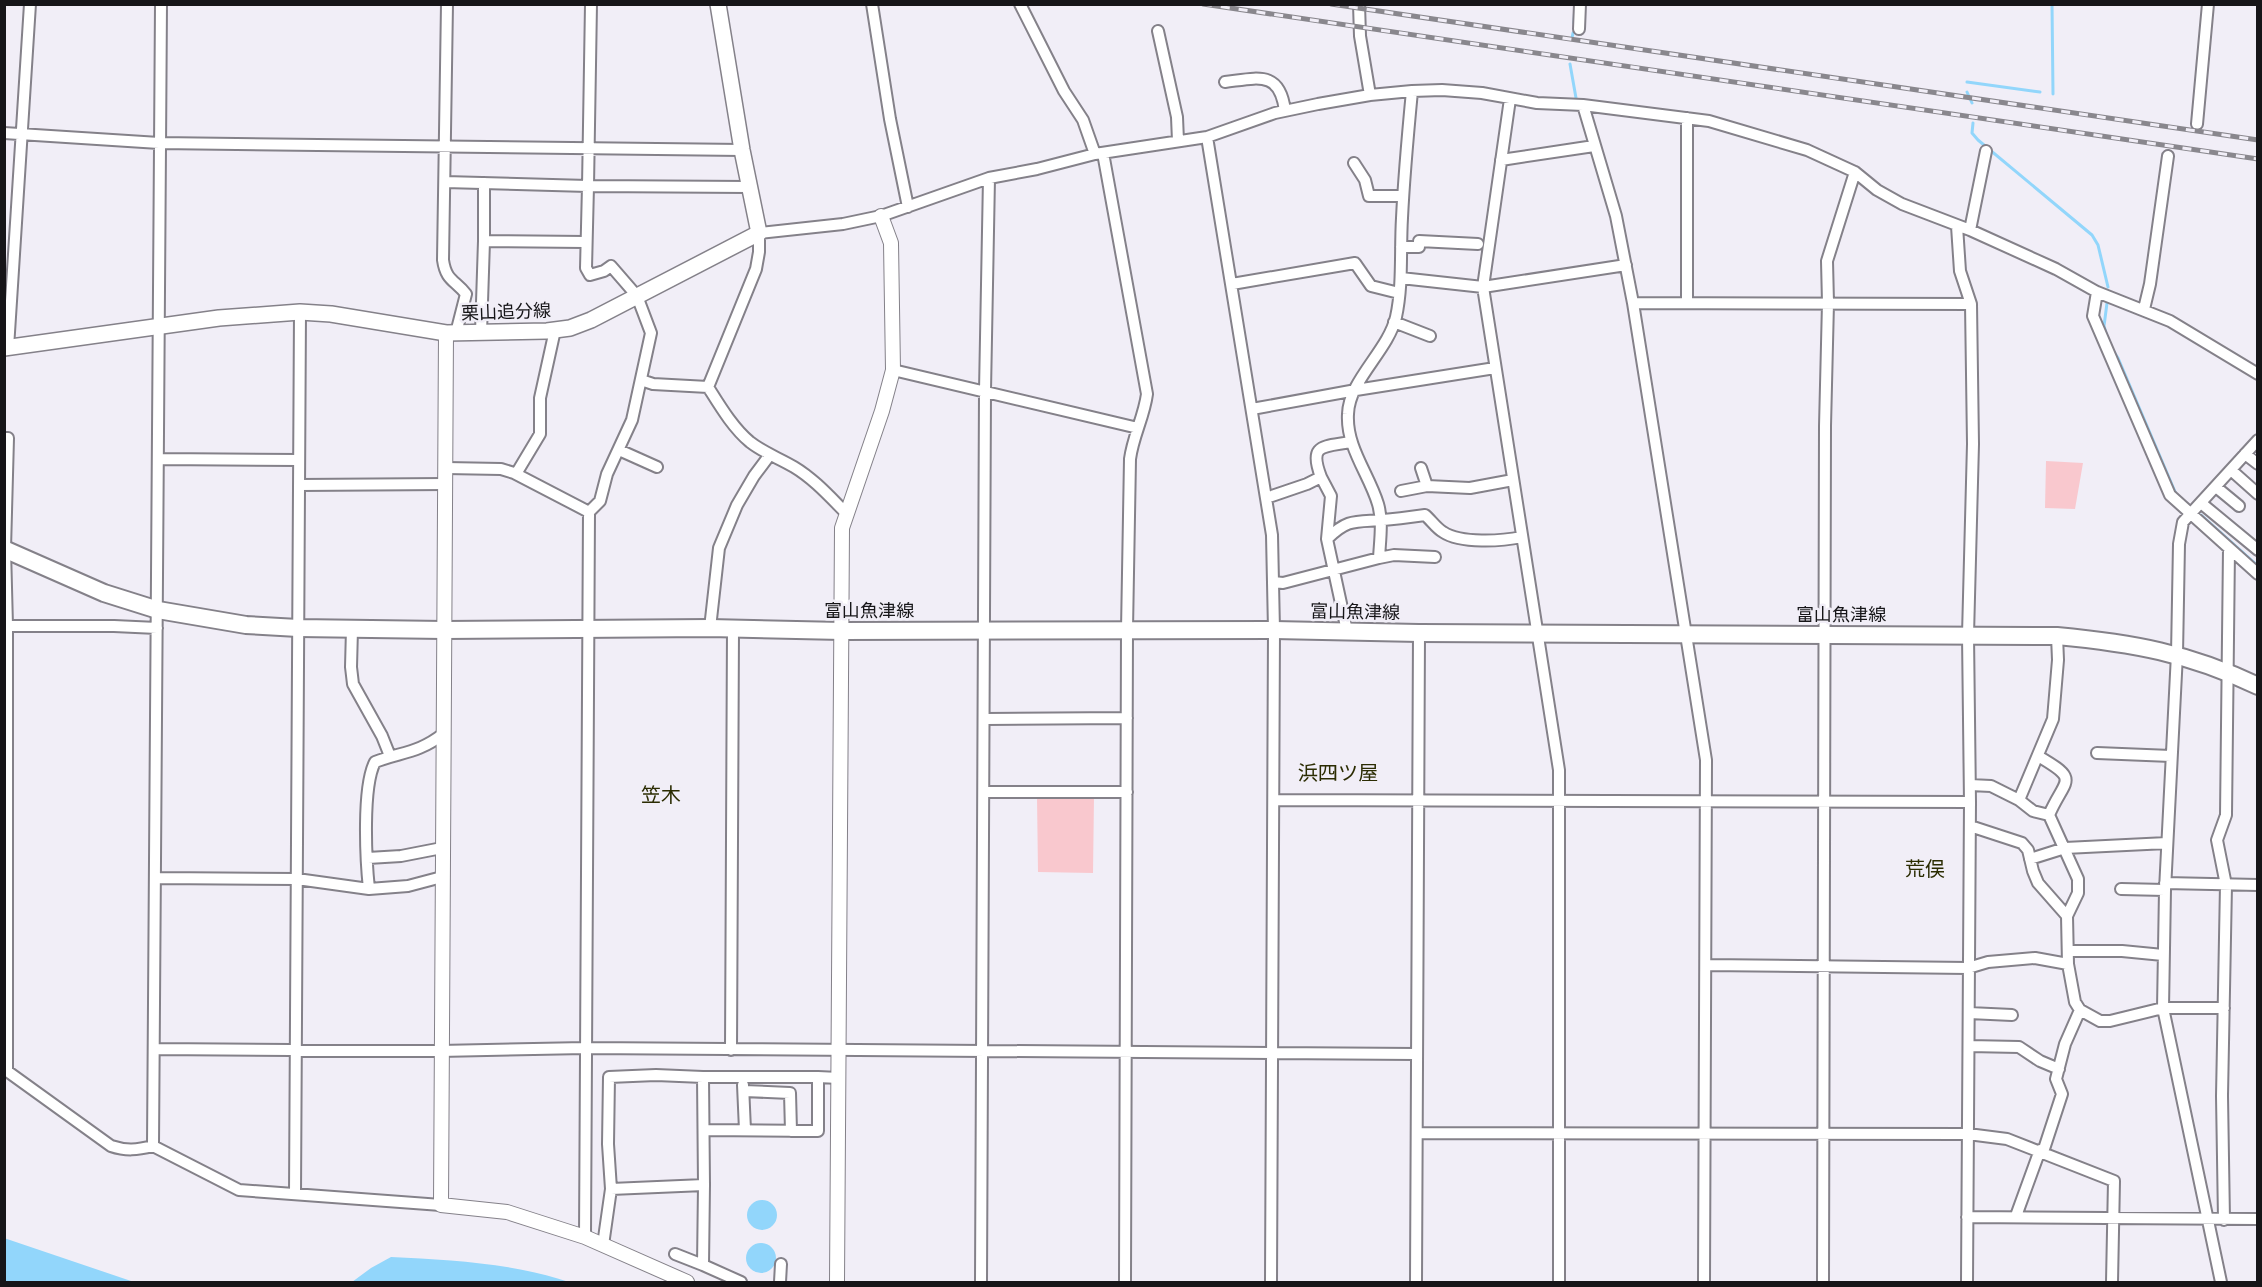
<svg xmlns="http://www.w3.org/2000/svg" width="2262" height="1287" font-family="Karla,'Noto Sans JP',sans-serif">
	<style>
		.green { fill: #f9c8ce }
		.water { fill: #92d6fb }
		.lines { fill: none; stroke-linecap: round; stroke-linejoin: round }
		.stream { stroke: #92d6fb; stroke-width: 3 }
		.minor-casing { stroke: #848189; stroke-width: 14 }
		.tertiary-casing { stroke: #848189; stroke-width: 16 }
		.secondary-casing { stroke: #848189; stroke-width: 18 }
		.primary-casing { stroke: #848189; stroke-width: 20 }
		.minor { stroke: #fff; stroke-width: 10 }
		.tertiary { stroke: #fff; stroke-width: 14 }
		.secondary { stroke: #fff; stroke-width: 15 }
		.primary { stroke: #fff; stroke-width: 16 }
		.rail-casing { stroke: #89878d; stroke-width: 5 }
		.rail { stroke: #f1eef7; stroke-width: 3; stroke-dasharray: 9; stroke-linecap: butt }
		.labels { text-anchor: middle; stroke-width: 5; stroke-linejoin: round; paint-order: stroke }
		.street-label { font-size: 18px; fill: #161518; stroke: #f1eef7 }
		.neighbourhood-label { font-size: 20px; fill: #2b2c02; stroke: #f1eef7 }
	</style>
	<rect width="100%" height="100%" fill="#f1eef7"/>
	<!-- green -->
	<path class="green" d="M2046,461L2083,463L2075,509L2045,508Z
		M1037,797H1094L1093,873L1038,872Z"/>
	<!-- water -->
	<path class="water" d="M747 1215a15 15 0 1 1 30 0a15 15 0 1 1-30 0Z
		M4,1238L134,1282H5Z
		M746 1258a15 15 0 1 1 30 0a15 15 0 1 1-30 0Z
		M391,1257C451,1260 512,1263 569,1282H352L371,1268Z"/>
	<g class="lines">
		<!-- stream -->
		<path class="stream" d="M2052,4L2053,94
			M1574,23L1575,4
			M1572,38L1573,33
			M1570,64L1576,98
			M1967,82L2040,92
			M1967,92L1972,103
			M1973,123L1972,133L1978,140L2092,235L2098,245L2108,287
			M2107,303L2104,326L2107,337
			M2112,349L2118,358L2176,494
			M2201,515L2258,566"/>
		<!-- minor casing -->
		<g class="minor-casing">
			<path id="minor" d="M447,4L443,260C446,281 455,280 466,294L456,333
				M872,4L890,119L908,207
				M1020,4L1064,91L1083,120L1095,154
				M1359,4L1360,36L1370,95
				M1579,29L1580,4
				M1158,31L1177,117L1178,141
				M1225,82C1258,78 1280,70 1285,111
				M1510,99L1483,287L1559,770V1282
				M1583,105L1616,216L1633,303L1706,760L1704,1282
				M2197,124L2208,4
				M4,133L159,143L742,150
				M1207,137L1272,535L1274,630L1271,1282
				M1103,153L1147,394C1144,417 1133,436 1130,459L1127,630L1125,1282
				M1501,160L1594,146
				M1354,163L1365,180L1369,196H1403
				M445,182L588,186L591,4
				M484,183V241L585,242
				M1957,226L1960,271L1971,304L1973,444L1968,635L1970,802L1967,1282
				M1970,230L1986,151
				M1401,247H1419V241L1478,244
				M1401,278L1483,287L1626,265
				M1232,284L1355,263L1371,286L1399,293
				M2097,292L2093,316L2170,495L2258,574
				M1633,303L1971,304
				M1687,303V118
				M2144,309L2150,284L2168,156
				M1394,322L1430,336
				M481,333L484,241
				M8,348L30,4
				M893,370L1138,428
				M641,380L653,384L708,387
				M708,387L756,269L759,252V233L843,224L881,216L989,178L1037,169L1095,154L1207,137L1275,113L1318,104L1370,95L1412,91L1442,90L1482,93L1537,103L1583,105L1709,121L1807,150L1855,172L1877,190L1902,204L1970,230L2056,269L2097,292L2170,321L2258,374
				M708,387C720,406 733,428 750,442C764,453 779,458 794,467C814,479 830,497 846,513
				M1252,409L1356,390L1495,368
				M4,438H8L5,549L7,626V1071L111,1146C126,1151 137,1150 153,1146L239,1190L441,1205
				M619,450L657,467
				M2245,454L2258,464
				M158,459L299,460
				M446,468L501,469L514,473L589,512
				M1421,468L1427,486
				M2231,470L2258,494
				M516,474L540,434V398L555,330
				M1321,477C1308,443 1324,447 1351,442
				M299,485L446,484
				M2216,487L2239,506
				M1401,491L1427,486L1470,488L1513,480
				M1266,498L1307,484L1321,477L1331,496L1327,539
				M2201,503L2258,550
				M1379,558L1394,555L1435,557
				M1273,582L1283,583L1379,558C1380,540 1383,521 1378,504C1369,474 1346,447 1348,414C1349,380 1388,351 1396,317C1403,285 1400,251 1402,218C1404,175 1408,133 1412,91
				M7,626H114L157,628
				M710,628L719,548L737,505L754,476L769,456
				M352,629L351,667L353,684L382,736L390,756
				M1347,631L1327,539C1348,518 1356,522 1383,520C1397,519 1411,517 1425,515C1431,520 1436,528 1443,532C1461,544 1502,541 1522,537
				M985,719L1127,718
				M2097,753L2171,756
				M2038,756C2081,781 2065,778 2049,815
				M1970,785L1991,786L2019,800L2033,811L2049,815L2078,879V893L2067,916
				M984,792H1127
				M1274,800L1970,802
				M2019,800L2053,719L2058,660L2057,636
				M1970,826L2022,843L2028,850L2033,871L2038,883L2067,916L2068,964L2075,1002L2080,1010L2100,1021H2110L2163,1008H2224
				M368,858L401,856L442,848
				M2030,859L2065,848L2167,843
				M442,877L408,886L369,889C366,861 362,787 375,762C401,752 419,753 443,734
				M156,878L297,879L369,889
				M2165,883L2258,885
				M2121,889L2165,890
				M2068,951H2122L2163,955
				M1706,965L1968,968L1988,962L2035,958L2068,964
				M1969,1013L2012,1015
				M1969,1046L2019,1047L2040,1061L2059,1069
				M154,1049L440,1051L585,1048L1416,1054
				M731,1050L733,629
				M703,1077H818
				M743,1085L745,1130
				M744,1091L790,1093L791,1131
				M704,1130L818,1131V1077L839,1078
				M1417,1133L1968,1134L2007,1139L2114,1181L2112,1282
				M153,1146L161,4
				M2043,1152L2062,1094L2056,1079L2065,1044L2080,1010
				M611,1189L608,1144L609,1077L656,1075L703,1077L704,1185
				M295,1194L300,312
				M2016,1216L2040,1150
				M1967,1217L2258,1219
				M2224,1220L2222,1096L2226,885L2217,840L2226,815L2229,549
				M585,1237L589,512L600,501L607,474L632,420L651,333L637,296L611,266L604,271L590,275L586,268L588,186L749,187
				M603,1245L611,1189L704,1185L703,1265L675,1254
				M703,1265L741,1282
				M780,1282L781,1264
				M981,1282L985,391L989,178
				M1416,1282L1419,633
				M1823,1282L1825,426L1828,303L1827,261L1855,172
				M2221,1282L2163,1008L2165,890L2177,654L2179,544L2183,522L2258,440"/>
		</g>
		<!-- tertiary casing -->
		<g class="tertiary-casing">
			<path id="tertiary" d="M446,333L441,1205L507,1212L585,1237L687,1282
				M837,1282L842,528L882,411L893,370L891,243L881,216"/>
		</g>
		<!-- secondary casing -->
		<g class="secondary-casing">
			<path id="secondary" d="M4,348L219,318L300,312L331,314L446,333L547,331L570,328L591,320L759,233L742,150L718,4"/>
		</g>
		<!-- primary casing -->
		<g class="primary-casing">
			<path id="primary" d="M4,549L104,593L158,610L246,625L298,628L444,630L710,628L842,631L1274,630L1419,633L2057,636C2132,643 2189,653 2258,686"/>
		</g>
		<!-- minor -->
		<use href="#minor" class="minor"/>
		<!-- tertiary -->
		<use href="#tertiary" class="tertiary"/>
		<!-- secondary -->
		<use href="#secondary" class="secondary"/>
		<!-- primary -->
		<use href="#primary" class="primary"/>
		<!-- rail casing -->
		<g class="rail-casing">
			<path id="rail" d="M1203,4L2258,159
				M1331,4L2258,140"/>
		</g>
		<!-- rail -->
		<use href="#rail" class="rail"/>
	</g>
	<g class="labels">
		<!-- street labels -->
		<g class="street-label">
			<text transform="translate(506 312) rotate(-2)" y="6">栗山追分線</text>
			<text x="869" y="617">富山魚津線</text>
			<text transform="translate(1355 612) rotate(1)" y="6">富山魚津線</text>
			<text x="1841" y="621">富山魚津線</text>
		</g>
		<!-- neighbourhood labels -->
		<g class="neighbourhood-label">
			<text x="1338" y="780">浜四ツ屋</text>
			<text x="661" y="802">笠木</text>
			<text x="1925" y="876">荒俣</text>
		</g>
	</g>
	<!-- border -->
	<rect width="2262" height="1287" fill="none" stroke="#161518" stroke-width="12"/>
</svg>
